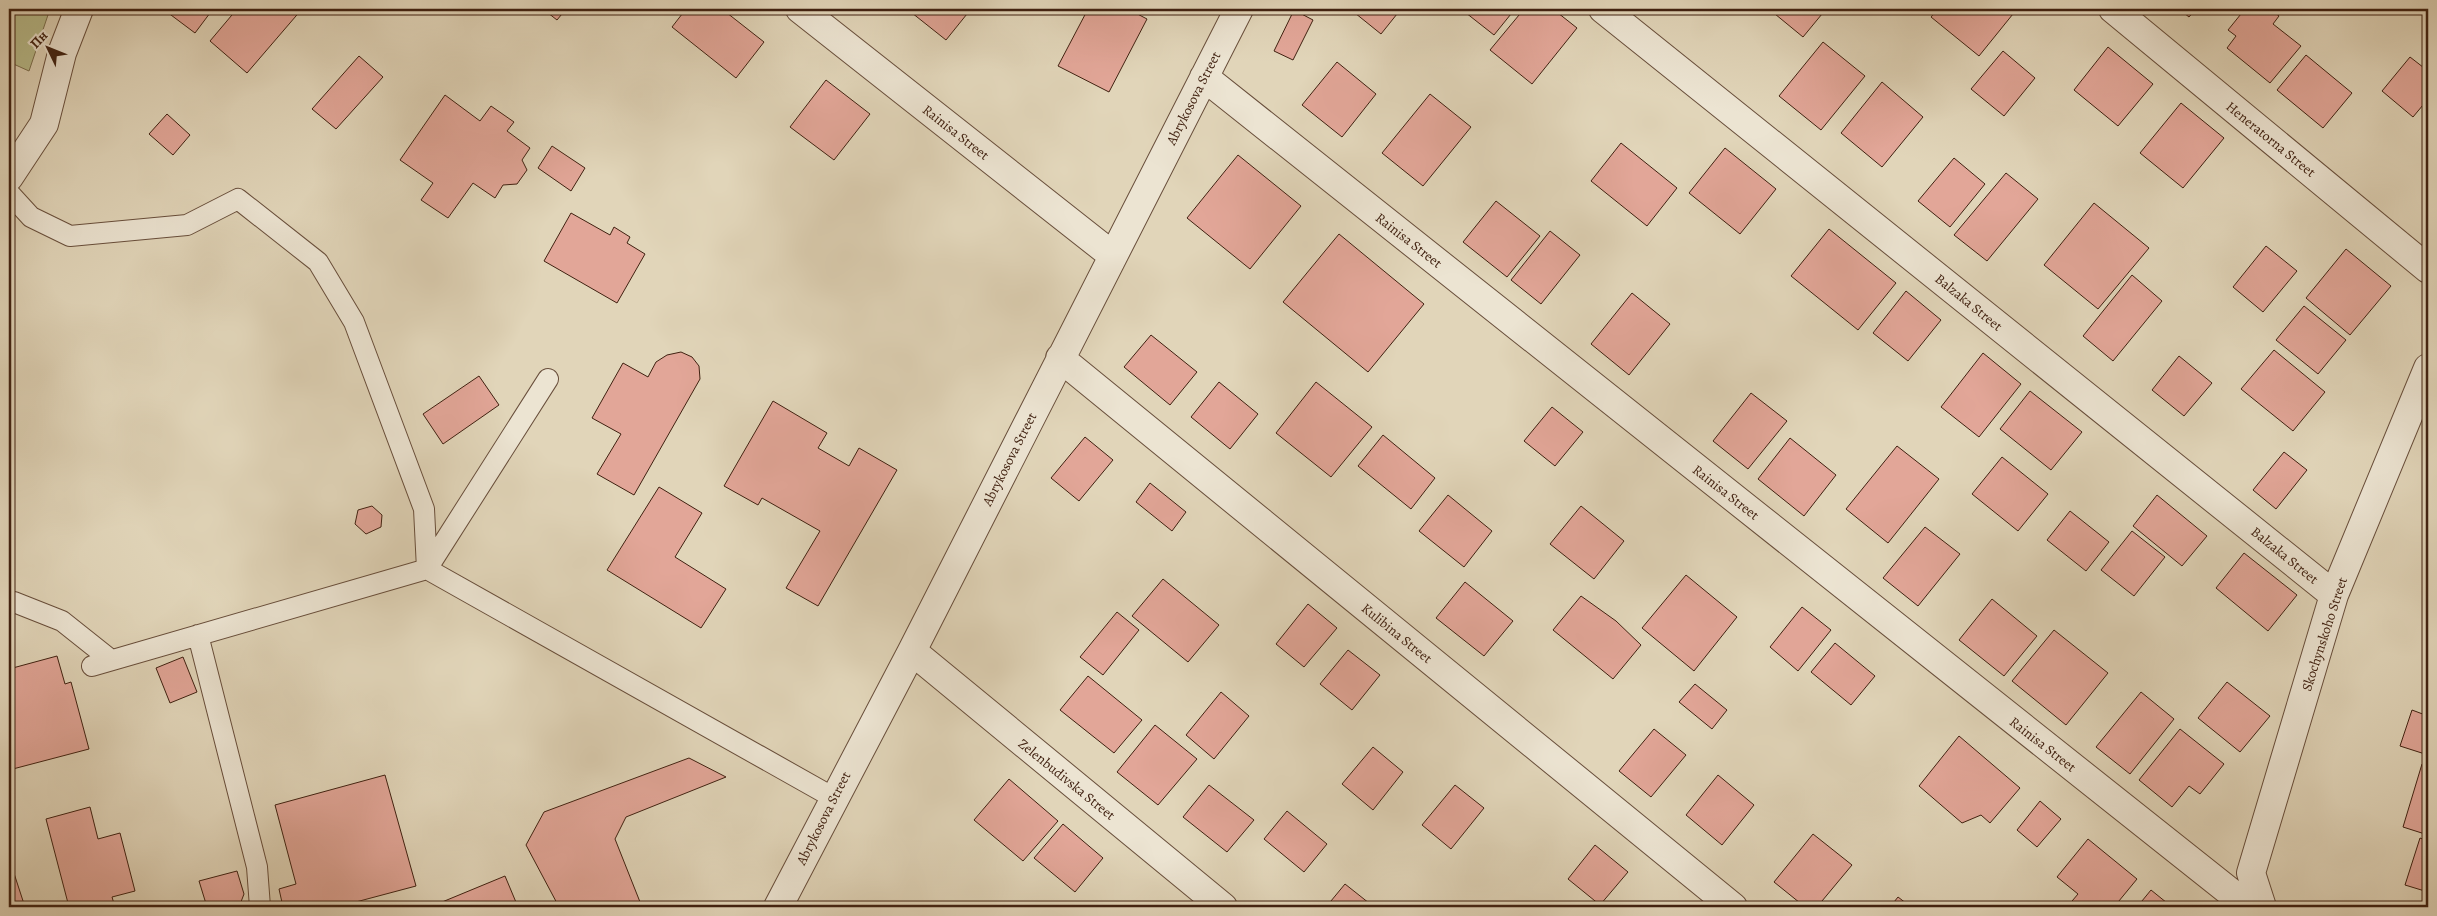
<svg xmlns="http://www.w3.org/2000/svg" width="2437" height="916" font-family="Alegreya,serif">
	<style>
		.green { fill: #b8bc8b; stroke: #7c6e4e }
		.building { fill: #e2a698; stroke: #402111 }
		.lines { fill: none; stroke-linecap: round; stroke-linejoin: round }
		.service-casing { stroke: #684e3b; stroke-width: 22 }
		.minor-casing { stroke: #684e3b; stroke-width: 30 }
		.service { stroke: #ece4d2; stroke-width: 20 }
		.minor { stroke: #ece4d2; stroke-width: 28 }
		.labels { text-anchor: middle; stroke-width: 4; stroke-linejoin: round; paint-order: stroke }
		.street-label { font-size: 14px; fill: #402111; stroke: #ece4d2 }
	</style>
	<rect width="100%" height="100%" fill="#e1d5b9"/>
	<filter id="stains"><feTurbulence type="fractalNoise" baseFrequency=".004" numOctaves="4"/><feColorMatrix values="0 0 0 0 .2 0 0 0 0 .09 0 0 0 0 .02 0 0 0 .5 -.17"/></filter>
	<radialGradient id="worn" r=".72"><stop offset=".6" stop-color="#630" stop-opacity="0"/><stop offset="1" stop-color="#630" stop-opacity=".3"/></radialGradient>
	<!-- green -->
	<path class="green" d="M9,9H50L29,71L9,62Z"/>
	<!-- building -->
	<path class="building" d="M163,9H213L195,33Z
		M237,9H302L247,73L210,41Z
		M543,9H566L557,20Z
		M686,9H722L764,42L736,78L672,27Z
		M907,9H971L946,40Z
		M1088,9H1128L1147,19L1109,92L1058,66Z
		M1350,9H1401L1381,34Z
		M1461,9H1515L1494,35Z
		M1524,9H1553L1577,28L1532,84L1490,50Z
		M1779,9H1816L1822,14L1803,37L1775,14Z
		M1938,9H2017L1979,56L1931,17Z
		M2179,9H2196L2189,17Z
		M2245,9H2270L2279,16L2273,24L2301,46L2270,83L2227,48L2236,36L2228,30Z
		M1294,10L1313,20L1293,60L1274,51Z
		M1823,42L1865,76L1821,130L1779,96Z
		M2108,47L2153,84L2118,126L2074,90Z
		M2003,51L2035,78L2004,116L1971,89Z
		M2306,55L2352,93L2323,128L2277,90Z
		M359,56L383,77L336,129L312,109Z
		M2410,57L2428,71V99L2413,117L2382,91Z
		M1337,62L1376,94L1342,137L1302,105Z
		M826,80L870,114L834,160L790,127Z
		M1882,82L1923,117L1882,167L1841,133Z
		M1430,94L1471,127L1423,186L1382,153Z
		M445,95L480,121L491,106L514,122L507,131L530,148L522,160L527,170L517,184L503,185L495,198L473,183L448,218L421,200L433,183L400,160Z
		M2181,103L2224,138L2183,188L2140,153Z
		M167,114L190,135L173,155L149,134Z
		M1621,143L1677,188L1647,226L1591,181Z
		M552,146L585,168L571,191L538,168Z
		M1725,148L1776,189L1740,234L1689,193Z
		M1238,155L1301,206L1250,269L1187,218Z
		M1954,158L1985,184L1950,227L1918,201Z
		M2006,173L2038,199L1987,261L1954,235Z
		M1496,201L1540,236L1507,277L1463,242Z
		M2094,203L2149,248L2098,309L2044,265Z
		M571,213L610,235L614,227L630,237L627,243L645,254L617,303L544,261Z
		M1829,229L1896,283L1858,330L1791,276Z
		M1550,231L1580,255L1541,304L1511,280Z
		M1339,234L1424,304L1368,372L1283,302Z
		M2266,246L2297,271L2263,312L2233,287Z
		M2346,249L2391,286L2350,335L2306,298Z
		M2132,275L2162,301L2113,361L2083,336Z
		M1906,291L1941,320L1908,361L1873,333Z
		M1632,293L1670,324L1629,375L1591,344Z
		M2304,306L2346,340L2318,374L2276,340Z
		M1151,335L1197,372L1170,405L1124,367Z
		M2274,350L2325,392L2293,431L2241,389Z
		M681,352L692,357L699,366L700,379L634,495L597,474L621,434L592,418L623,363L648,377L656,362L667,355Z
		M1983,353L2021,384L1979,437L1941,407Z
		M2179,356L2212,383L2184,416L2152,390Z
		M479,376L499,405L443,444L423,414Z
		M1219,382L1258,414L1230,449L1191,417Z
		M1316,382L1372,427L1331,477L1276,433Z
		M2030,391L2082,432L2051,470L2000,429Z
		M1751,393L1787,421L1748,469L1713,441Z
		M773,401L827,433L818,448L849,466L859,448L897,470L818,606L786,588L820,531L762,498L758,505L724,486Z
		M1552,407L1583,432L1555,466L1524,441Z
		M1383,435L1435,478L1411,509L1358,466Z
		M1085,437L1113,460L1079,501L1051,478Z
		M1790,438L1836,475L1804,516L1758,479Z
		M1897,446L1939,479L1888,543L1846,509Z
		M2284,452L2307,470L2276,509L2253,490Z
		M2002,457L2048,494L2018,531L1972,494Z
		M1150,483L1186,512L1172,531L1136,502Z
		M659,487L702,513L675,557L726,589L701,628L607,570Z
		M1448,495L1492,531L1464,567L1419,531Z
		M2157,495L2207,536L2182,566L2133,526Z
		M372,506L382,515L381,527L366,534L355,524L358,510Z
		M1581,506L1624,541L1594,579L1550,544Z
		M2070,511L2109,542L2086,571L2047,540Z
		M1925,527L1960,554L1918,606L1883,578Z
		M2132,531L2165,557L2134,596L2101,570Z
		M2244,553L2297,595L2268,631L2216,588Z
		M1686,575L1737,617L1694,671L1642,628Z
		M1163,579L1219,625L1188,662L1132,616Z
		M1465,582L1513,621L1484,656L1436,618Z
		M1581,596L1616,621L1641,645L1613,679L1553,630Z
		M1992,599L2037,636L2004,676L1959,640Z
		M1308,604L1337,628L1304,667L1276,644Z
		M1802,607L1831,630L1798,671L1770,647Z
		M1117,612L1139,630L1103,675L1080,657Z
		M2054,630L2108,673L2066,725L2012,681Z
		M1835,643L1875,676L1851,705L1811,672Z
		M1348,650L1380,675L1352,710L1320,684Z
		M57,656L65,684L71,682L89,749L9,770V669Z
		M183,657L197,692L170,703L156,668Z
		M1088,676L1142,720L1114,753L1060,710Z
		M2227,682L2270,716L2240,752L2198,718Z
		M1695,684L1727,710L1712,729L1679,702Z
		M1221,692L1249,716L1214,759L1186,735Z
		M2141,692L2174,719L2130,774L2096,747Z
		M2412,710L2428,716V755L2400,746Z
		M1155,725L1197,759L1158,805L1117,772Z
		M1654,729L1686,755L1651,797L1619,771Z
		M2180,729L2224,764L2200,794L2189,786L2172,807L2139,780Z
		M1959,736L2020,788L1990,823L1981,815L1962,823L1919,786Z
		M1373,747L1403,772L1373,810L1342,784Z
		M689,758L726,777L626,817L615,839L642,907H559L526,845L544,812Z
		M2422,764L2428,765V835L2403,827Z
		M385,775L416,886L337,907H283L279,889L296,884L275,805Z
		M1718,775L1754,805L1722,845L1686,815Z
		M1009,779L1058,821L1023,861L974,820Z
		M1209,785L1254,820L1227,852L1183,817Z
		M1455,785L1484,808L1451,849L1422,825Z
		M2040,801L2061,819L2037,847L2017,830Z
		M90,807L98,839L120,833L135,891L112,897L115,907H69L46,819Z
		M1287,811L1327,844L1304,872L1264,839Z
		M1063,824L1103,858L1075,892L1034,858Z
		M1813,834L1852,865L1817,907H1805L1774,882Z
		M2420,838L2428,841V892L2405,885Z
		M2088,839L2137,879L2114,907H2067L2078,894L2057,877Z
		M1595,845L1628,872L1600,905L1568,879Z
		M9,858L25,907H9Z
		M237,871L244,894L239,907H207L199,881Z
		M505,876L518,907H430Z
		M1345,884L1374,907H1326Z
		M2151,890L2172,907H2137Z
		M1898,897L1911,907H1890Z"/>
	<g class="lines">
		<!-- service casing -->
		<g class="service-casing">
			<path id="service" d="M9,193L31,217L70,236L187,225L238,199L318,262L354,322L424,509L427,569L834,798
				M9,602H14L62,621L111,660
				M198,635L257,867L260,907
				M92,666L427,569L548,379"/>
		</g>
		<!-- minor casing -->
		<g class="minor-casing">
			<path id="minor" d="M800,9L1112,255
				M1603,9L2334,595
				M2113,9L2428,269
				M1204,77L2249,907
				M9,177L44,124L62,53L79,9
				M1060,358L1733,907
				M912,651L1223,907
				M778,907L912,651L1239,9
				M2262,907L2251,873L2334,595L2428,368"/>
		</g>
		<!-- service -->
		<use href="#service" class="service"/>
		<!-- minor -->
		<use href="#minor" class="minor"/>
	</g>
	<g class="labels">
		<!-- street labels -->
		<g class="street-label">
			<text transform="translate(1193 98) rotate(-63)" y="5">Abrykosova Street</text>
			<text transform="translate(956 132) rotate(38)" y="5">Rainisa Street</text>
			<text transform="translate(2271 139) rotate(39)" y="5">Heneratorna Street</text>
			<text transform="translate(1409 240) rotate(38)" y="5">Rainisa Street</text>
			<text transform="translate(1969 302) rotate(39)" y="5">Balzaka Street</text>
			<text transform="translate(1009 459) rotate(-63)" y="5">Abrykosova Street</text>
			<text transform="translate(1726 492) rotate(38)" y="5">Rainisa Street</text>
			<text transform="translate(2285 555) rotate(39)" y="5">Balzaka Street</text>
			<text transform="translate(1397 633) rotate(39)" y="5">Kulibina Street</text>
			<text transform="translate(2324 634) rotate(-72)" y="5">Skochynskoho Street</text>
			<text transform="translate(2043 744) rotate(38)" y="5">Rainisa Street</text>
			<text transform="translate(1067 779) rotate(39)" y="5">Zelenbudivska Street</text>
			<text transform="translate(823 818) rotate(-63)" y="5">Abrykosova Street</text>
		</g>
	</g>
	<!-- margin -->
	<rect width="2437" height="916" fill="none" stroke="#e1d5b9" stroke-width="30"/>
	<rect x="10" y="10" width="2417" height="896" fill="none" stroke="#402111" stroke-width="2.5"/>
	<rect x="15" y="15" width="2407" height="886" fill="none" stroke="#402111"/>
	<!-- north arrow -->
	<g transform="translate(48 48) rotate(313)" stroke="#ece4d2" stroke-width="4" paint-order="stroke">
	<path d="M0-4L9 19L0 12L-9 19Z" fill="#402111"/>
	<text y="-8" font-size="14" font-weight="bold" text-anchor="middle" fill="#402111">Пн</text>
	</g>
	<rect width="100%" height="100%" filter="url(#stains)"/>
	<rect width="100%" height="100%" fill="url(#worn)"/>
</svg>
